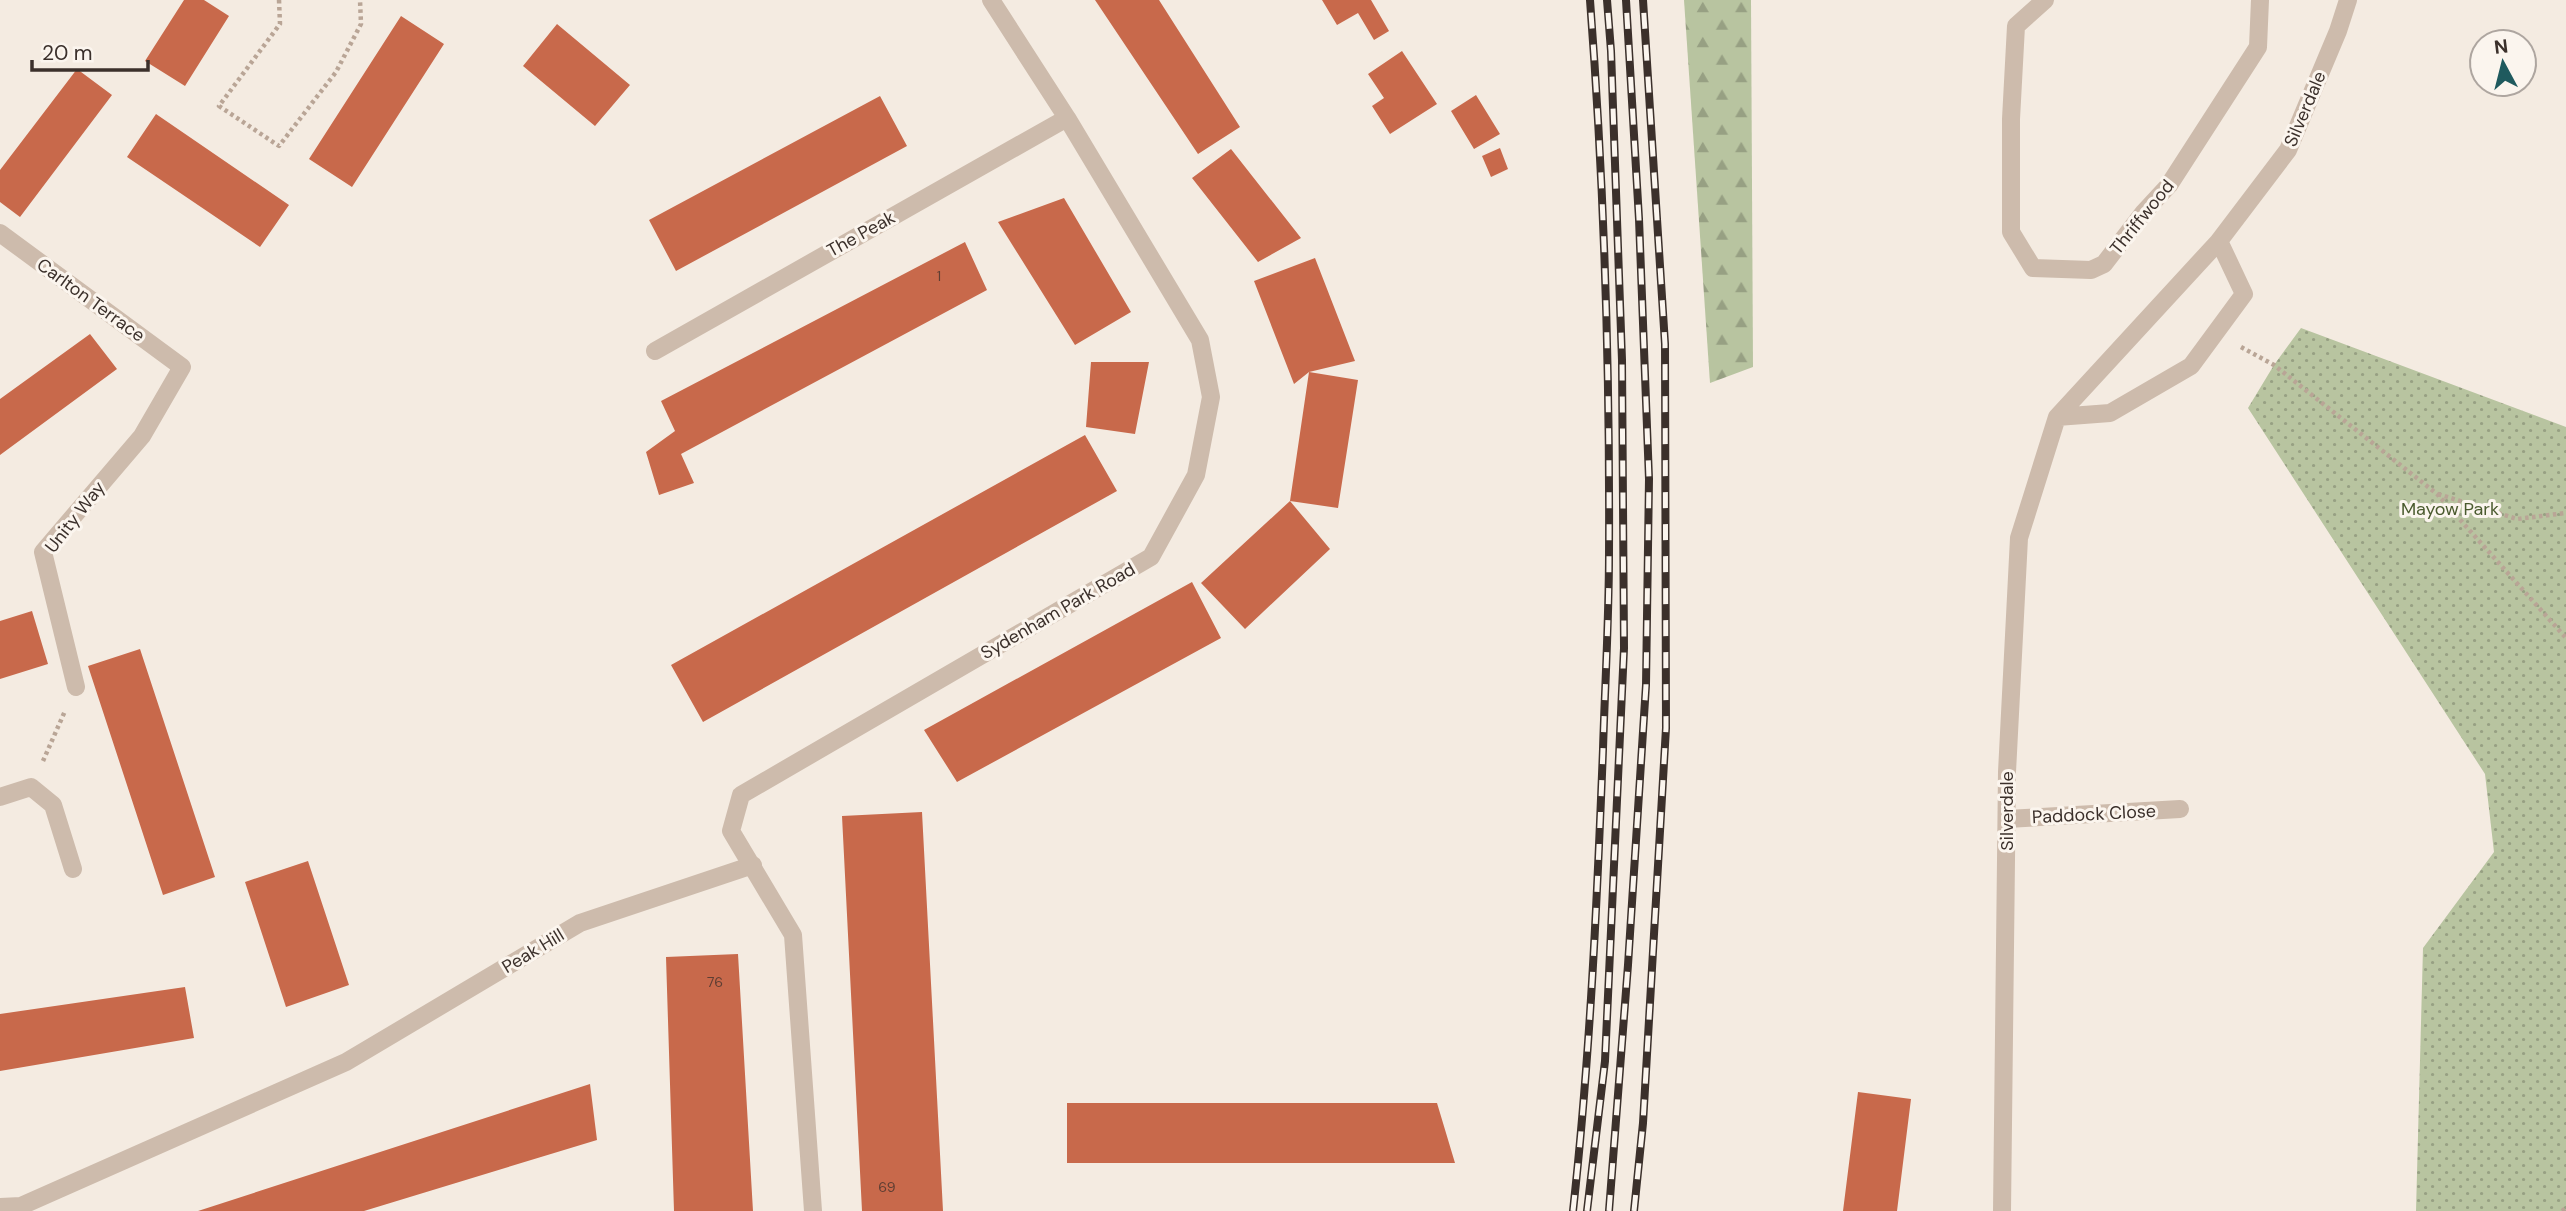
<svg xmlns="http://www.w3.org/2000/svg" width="2566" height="1211" font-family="'DM Sans',sans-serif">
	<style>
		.grass { fill: url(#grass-dots) }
		.forest { fill: url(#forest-firs) }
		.building { fill: #c8694b }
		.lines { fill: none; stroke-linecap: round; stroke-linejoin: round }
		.path { stroke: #b9a596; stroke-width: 4.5; stroke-dasharray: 3.5 3.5; stroke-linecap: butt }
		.street { stroke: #cdbbac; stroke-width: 18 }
		.rail-casing { stroke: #3b302b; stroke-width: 8 }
		.rail { stroke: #fbf5ee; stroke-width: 5; stroke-dasharray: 16; stroke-linecap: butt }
		.labels { text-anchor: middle; stroke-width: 6; stroke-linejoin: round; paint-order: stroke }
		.number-label { font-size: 14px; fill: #5e3e33 }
		.street-label { font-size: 18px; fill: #3b302b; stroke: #fbf5ee }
		.park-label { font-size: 18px; fill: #4a5a2e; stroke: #fbf5ee }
	</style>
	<defs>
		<pattern id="grass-dots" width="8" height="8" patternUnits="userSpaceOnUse" patternTransform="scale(1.75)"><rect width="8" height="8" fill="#b8c4a0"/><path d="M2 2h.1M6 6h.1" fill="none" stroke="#97a083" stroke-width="1.8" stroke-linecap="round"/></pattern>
		<pattern id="forest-firs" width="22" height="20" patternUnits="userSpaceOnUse" patternTransform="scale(1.75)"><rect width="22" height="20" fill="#b8c4a0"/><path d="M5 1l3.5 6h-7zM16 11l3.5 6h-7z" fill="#97a083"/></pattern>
	</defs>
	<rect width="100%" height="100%" fill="#f4ebe1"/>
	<!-- grass -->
	<path class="grass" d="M2301,328L2566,427V1211H2416L2423,948L2494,852L2485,774L2248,408L2274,365Z"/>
	<!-- forest -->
	<path class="forest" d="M1684,0H1751L1753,367L1710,383Z"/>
	<!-- building -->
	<path class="building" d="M184,0H204L229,16L185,86L145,61Z
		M1095,0H1159L1240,127L1198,154Z
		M1322,0H1371L1389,31L1374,40L1358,13L1337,25Z
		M401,16L444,44L352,187L309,159Z
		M557,24L630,85L595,126L523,66Z
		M1402,51L1437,104L1390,134L1372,106L1384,98L1368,74Z
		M77,69L112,95L20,217L0,202V170Z
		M1476,95L1500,134L1474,149L1451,111Z
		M880,96L907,146L676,271L649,220Z
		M156,114L289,205L260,247L127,157Z
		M1500,148L1508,169L1491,177L1482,156Z
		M1231,149L1301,238L1258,262L1192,178Z
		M1064,198L1131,312L1075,345L998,222Z
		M965,242L987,290L681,454L694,483L659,495L646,452L675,431L661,401Z
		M1315,258L1355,361L1309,372L1294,384L1254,281Z
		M90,334L117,369L0,455V399Z
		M1091,362H1149L1135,434L1086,427Z
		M1309,372L1358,380L1338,508L1290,501Z
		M1085,435L1117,491L703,722L671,665Z
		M1290,501L1330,549L1245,629L1201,583Z
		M1192,582L1221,638L957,782L924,730Z
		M32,611L48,664L0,679V621Z
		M140,649L215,877L163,895L88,666Z
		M922,812L943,1211H862L842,816Z
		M308,861L349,985L286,1007L245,882Z
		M738,954L753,1211H674L666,957Z
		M185,987L194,1038L0,1071V1014Z
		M590,1084L597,1140L364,1211H198Z
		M1858,1092L1911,1099L1897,1211H1843Z
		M1067,1103H1437L1455,1163H1067Z"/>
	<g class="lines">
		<!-- path -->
		<path class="path" d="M279,0L280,24L219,106L279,146L336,72L361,24L360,0
			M2241,347L2274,365L2437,494L2566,638
			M2438,494L2517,519L2566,513
			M43,761L65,711
			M2562,1211L2566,1208"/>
		<!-- street -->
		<path class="street" d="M2045,0L2016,26L2011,119V232L2033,268L2091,270L2104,264L2144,212L2169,185L2258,47L2260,0
			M0,233L182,367L142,436L43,552L76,687
			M655,351L1067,118
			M2057,417L2110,413L2191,366L2244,294L2219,241
			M0,797L31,787L53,805L73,869
			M2007,819L2180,809
			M0,1207L21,1206L346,1062L580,923L753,865
			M813,1211L793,935L731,831L741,795L1151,557L1196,475L1211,397L1200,340L1067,118L991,0
			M2002,1211L2007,772L2019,538L2057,417L2219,241L2288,150L2338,31L2348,0"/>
		<!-- rail casing -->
		<g class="rail-casing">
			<path id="rail" d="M1573,1211C1590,1057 1597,903 1603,749C1605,684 1609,619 1609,554C1610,370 1604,184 1590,0
				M1587,1211L1605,1061L1624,648L1622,360L1611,51L1607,0
				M1609,1211L1628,965L1646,685L1649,479L1639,219L1626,0
				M1634,1211L1643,1123L1666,728L1665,344L1643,0"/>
		</g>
		<!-- rail -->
		<use href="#rail" class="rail"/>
	</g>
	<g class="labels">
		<!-- number labels -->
		<g class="number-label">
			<text x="939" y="281">1</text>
			<text x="715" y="987">76</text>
			<text x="887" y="1192">69</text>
		</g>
		<!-- street labels -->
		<g class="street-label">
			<text transform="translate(2305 109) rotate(-67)" y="6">Silverdale</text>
			<text transform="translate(2142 217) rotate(-51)" y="6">Thriffwood</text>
			<text transform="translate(861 234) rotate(-29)" y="6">The Peak</text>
			<text transform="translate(91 300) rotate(36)" y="6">Carlton Terrace</text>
			<text transform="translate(75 517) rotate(-52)" y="6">Unity Way</text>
			<text transform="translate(1058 611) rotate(-30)" y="6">Sydenham Park Road</text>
			<text transform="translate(2007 811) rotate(-90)" y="6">Silverdale</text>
			<text transform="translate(2094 814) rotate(-3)" y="6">Paddock Close</text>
			<text transform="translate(533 951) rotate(-31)" y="6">Peak Hill</text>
		</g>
		<!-- park labels -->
		<g class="park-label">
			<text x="2450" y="515">Mayow Park</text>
		</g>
	</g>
	<!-- north arrow -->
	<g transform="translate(2503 63) rotate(353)"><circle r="33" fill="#fbf5ee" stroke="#aea6a0" stroke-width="2"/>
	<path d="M0-5L12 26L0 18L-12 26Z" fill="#1f5a5e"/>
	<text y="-10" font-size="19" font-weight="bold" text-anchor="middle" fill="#3b302b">N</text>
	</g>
	<!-- scale -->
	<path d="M32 60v10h116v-10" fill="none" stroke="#3b302b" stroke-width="3.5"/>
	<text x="42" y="60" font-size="21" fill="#3b302b" stroke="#fbf5ee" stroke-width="5" paint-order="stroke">20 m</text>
</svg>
